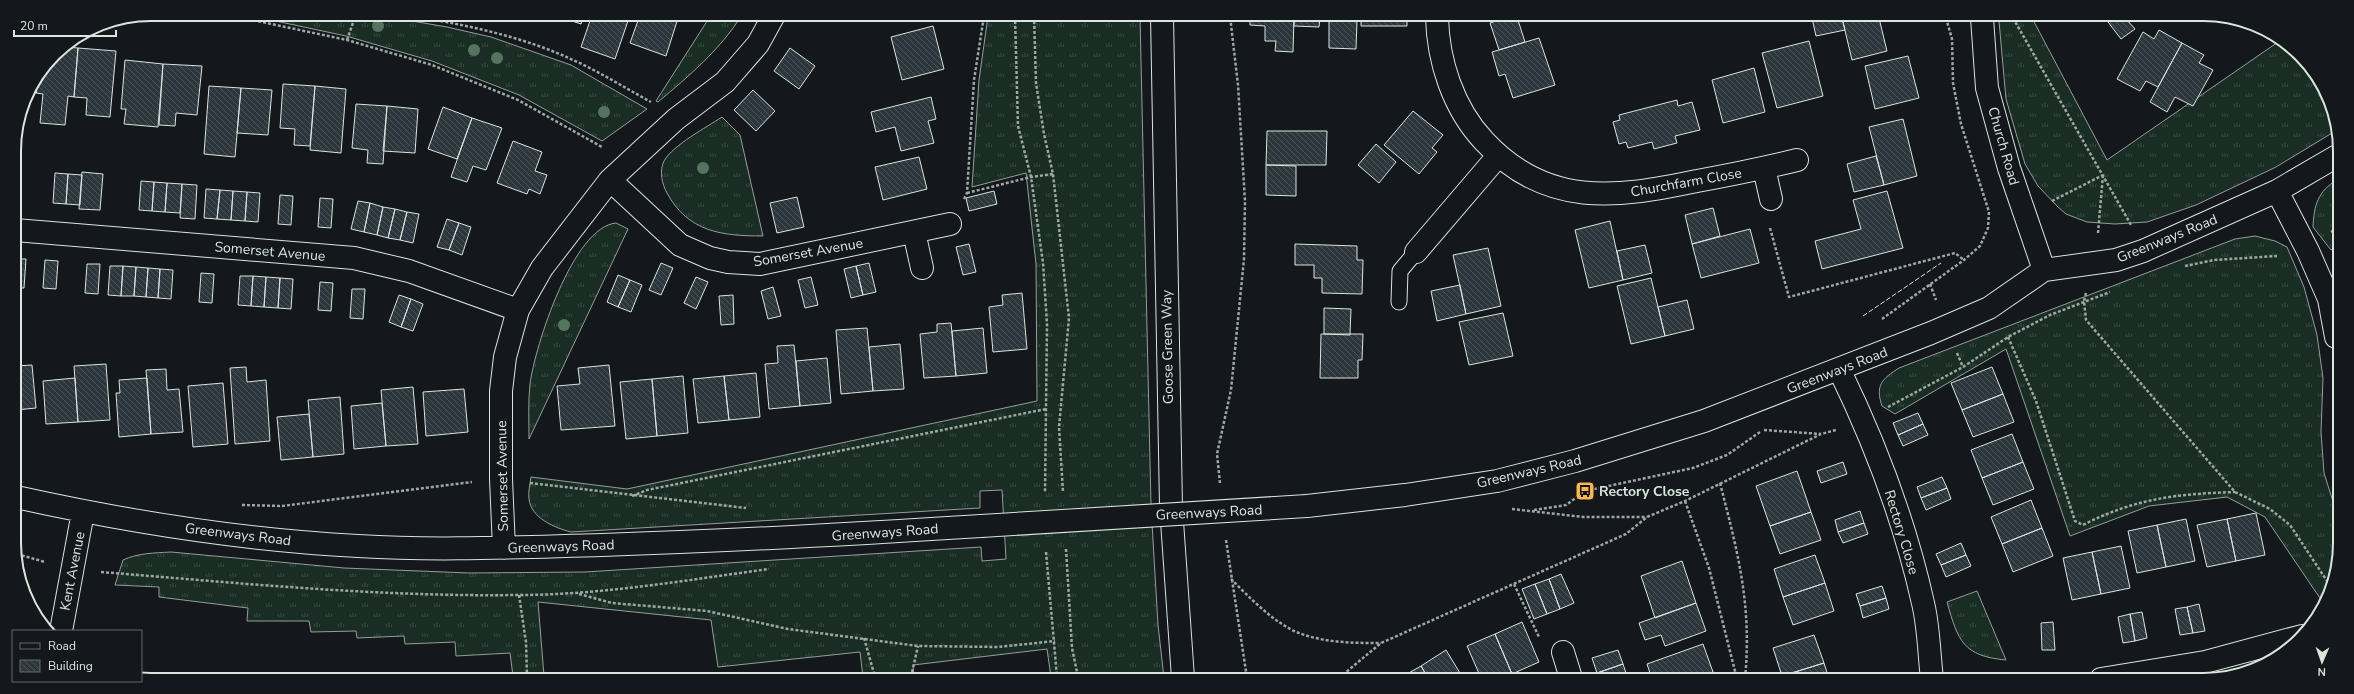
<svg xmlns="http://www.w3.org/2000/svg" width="2354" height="694" font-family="'Nunito Sans',sans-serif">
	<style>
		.grass { fill: url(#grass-tufts); stroke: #939e99 }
		.building { fill: url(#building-back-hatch); stroke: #d8e6dc }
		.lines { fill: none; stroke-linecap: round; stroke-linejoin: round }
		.service-casing { stroke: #d8e6dc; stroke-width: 17 }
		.minor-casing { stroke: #d8e6dc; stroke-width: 24 }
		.secondary-casing { stroke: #d8e6dc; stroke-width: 24 }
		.path { stroke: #9da8a2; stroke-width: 2.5; stroke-dasharray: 3 2; stroke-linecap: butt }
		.service { stroke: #14181c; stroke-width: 15 }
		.minor { stroke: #14181c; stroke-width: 22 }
		.secondary { stroke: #14181c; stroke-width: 22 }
		.minor-bridge-casing { stroke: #d8e6dc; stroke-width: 24; stroke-linecap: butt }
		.minor-bridge { stroke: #14181c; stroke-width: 22 }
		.fence { stroke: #d8e6dc; stroke-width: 1; stroke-dasharray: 5 2; stroke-linecap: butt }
		.tree { fill: #55745f }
		.labels { text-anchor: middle; stroke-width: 3; stroke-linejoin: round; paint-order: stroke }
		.street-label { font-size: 14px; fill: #d8e6dc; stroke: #14181c }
		.poi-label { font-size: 14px; font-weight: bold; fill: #d8e6dc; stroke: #14181c; text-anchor: start }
		.rim { fill: none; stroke: #d8e6dc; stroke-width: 2 }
	</style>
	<defs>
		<pattern id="grass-tufts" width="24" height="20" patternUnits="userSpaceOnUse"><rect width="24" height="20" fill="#1a2d24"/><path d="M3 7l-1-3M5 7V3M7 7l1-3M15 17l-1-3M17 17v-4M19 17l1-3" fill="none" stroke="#3b4b43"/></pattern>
		<pattern id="building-back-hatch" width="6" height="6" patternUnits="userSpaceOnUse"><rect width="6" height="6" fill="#2c363c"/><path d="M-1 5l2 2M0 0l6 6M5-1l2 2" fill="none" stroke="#4a5358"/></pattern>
	</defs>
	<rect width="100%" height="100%" fill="#14181c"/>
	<!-- grass -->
	<path class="grass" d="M269,14L377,15L447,27L491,37L571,65L647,109L602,141L519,95L432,61L346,36L257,17Z
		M711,15H742C720,50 689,76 658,102L656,101Z
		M988,16H1140L1151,506L1158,625L1164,678L1051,677L1047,649L913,665L914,677H863L860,652L718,667L711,620L538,602L544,676H513L510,653L456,656L455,642L405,644L404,636L357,638L356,631L311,632L309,621H247L248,608L159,597V587L115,585L123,560C138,553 154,553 171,552L344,568L469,573L585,572L981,547L982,561L1006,559L1002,490L980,491V508L571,532C555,528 531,518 529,499C528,492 530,484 531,477L627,489L1037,401L1036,264L1026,173L972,187L979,80Z
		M2004,18H2032L2107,160L2281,40L2306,61L2337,125V130L2276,167L2196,205L2147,222L2115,224L2087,222L2066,214L2058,207L2038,186L2025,164L2006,99L1999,21Z
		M722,117L740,135L763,236C722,236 688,232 667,193C662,184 659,171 664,161C673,145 707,127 722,117Z
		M2337,180V245L2331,250L2313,227C2314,205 2318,191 2337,180Z
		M616,223L628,229L529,439C529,421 528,402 530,384C535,346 573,227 616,223Z
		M2255,236L2275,241L2287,247L2304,287L2317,335L2323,378L2321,432L2324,473L2336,511L2335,578L2324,604L2265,517L2227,497L2149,506L2070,536L2006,349L1895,414L1882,406C1875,385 1882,379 1899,368L2235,239Z
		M1977,591L2006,660C1963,656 1958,641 1947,602Z"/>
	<!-- building -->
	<path class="building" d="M554,15H584L581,24Z
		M592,15H630L615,59L581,47Z
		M640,15H679L666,56L630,43Z
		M1250,16L1294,17L1293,52L1275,51L1276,41H1265V26L1250,25Z
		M1294,17H1320L1319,27L1294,26Z
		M1361,17H1407V26H1361Z
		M1508,17H1517L1525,42L1499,50L1490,23Z
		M1812,18H1842L1845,30L1816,36Z
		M1842,18H1879L1887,51L1852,60Z
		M2105,18H2129L2127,20L2135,29L2121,39Z
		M1329,21H1357L1356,49L1329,48Z
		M933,26L944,69L902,80L891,37Z
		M2159,30L2182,43L2158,87L2146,81L2140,91L2117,79L2143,32L2154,39Z
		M1539,38L1555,85L1513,98L1505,74L1499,76L1492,52Z
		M1809,41L1823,96L1777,108L1762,53Z
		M2182,43L2204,55L2199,63L2213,70L2193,106L2175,97L2167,112L2150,102Z
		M66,47L78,48L74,97L68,96L65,125L40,123L43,94L36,93L38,79L54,54Z
		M78,48L116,51L110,117L86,115L87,98L74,97Z
		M790,48L815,66L799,89L774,71Z
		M1908,56L1919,98L1875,109L1865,66Z
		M125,60L163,64L158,127L124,124L126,109H121Z
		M163,64L202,66L197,115L176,113L175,126L159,125Z
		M1754,68L1765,112L1723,123L1712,80Z
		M38,79L36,93H29Z
		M283,84L315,86L310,146L294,145L295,129L280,128Z
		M209,86L241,88L235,157L204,154Z
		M315,86L346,89L341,153L310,150Z
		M241,88L272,90L268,135L237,133Z
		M753,90L775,111L756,131L734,110Z
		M931,97L936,119L928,121L934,143L901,151L895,127L876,132L871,112Z
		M1677,100L1678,106L1692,102L1700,130L1675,136L1677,143L1654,149L1652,142L1628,148L1626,142L1619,144L1613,122L1620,120L1619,115Z
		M356,104L387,106L383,164L367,163L368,150L352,148Z
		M387,106L418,109L415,153L383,151Z
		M443,107L472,118L457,159L428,149Z
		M1413,111L1443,135L1432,148L1437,152L1419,174L1384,145Z
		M472,118L502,128L486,170L473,166L467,182L451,177Z
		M1903,119L1917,176L1884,185L1869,127Z
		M1267,131H1327L1326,165H1266Z
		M513,141L542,152L535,171L547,175L540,194L529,189L527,194L497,183Z
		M1376,144L1396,162L1379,183L1358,165Z
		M1876,156L1884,185L1854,192L1847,164Z
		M919,157L927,189L883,200L875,167Z
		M1266,165L1296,166V196L1266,195Z
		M82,172L103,174L100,210L79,209Z
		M55,173L68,174L66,204L53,203Z
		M68,174L82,175L80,205L66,204Z
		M141,181L154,182L152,211L139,210Z
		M154,182L167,183L165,212L152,211Z
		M167,183L182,184L180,213L165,212Z
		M182,184L197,185L195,219L180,218Z
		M206,189L220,190L217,219L204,218Z
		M220,190L233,191L231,220L217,219Z
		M233,191L247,192L245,221L231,220Z
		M994,191L997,204L969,211L966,198Z
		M1887,191L1903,248L1822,269L1815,241L1861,229L1853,200Z
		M247,192L260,193L258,222L245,221Z
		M280,195L293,196L291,225L278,224Z
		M797,197L804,227L777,233L770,203Z
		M320,198L333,199L331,228L318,227Z
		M358,201L370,203L364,232L351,229Z
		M370,203L383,207L377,235L364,232Z
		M383,207L395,209L388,238L377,235Z
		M1713,208L1720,236L1692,244L1685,215Z
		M395,209L407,212L400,240L388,238Z
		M407,212L419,214L413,243L400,240Z
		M447,219L459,223L449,250L437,247Z
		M1610,221L1623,280L1589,288L1575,230Z
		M459,223L471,227L462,255L449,250Z
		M1750,229L1759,263L1701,278L1692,244Z
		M969,244L976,272L963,275L956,247Z
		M1295,244L1357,246V260H1363L1362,294L1322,293V278H1314V265H1295Z
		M1645,245L1652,273L1623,280L1617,251Z
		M1488,248L1501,306L1466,314L1453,255Z
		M15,259H26L24,288H15Z
		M45,260L58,261L56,289L43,288Z
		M661,263L673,268L661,295L649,290Z
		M869,263L876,292L863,295L856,266Z
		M87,264H100L98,294L85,293Z
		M110,266H123L121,296L108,295Z
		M123,266L136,267L134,296H121Z
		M856,266L863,295L851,298L844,269Z
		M136,267L148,268L146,297L134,296Z
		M148,268L160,269L158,298L146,297Z
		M160,269L173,270L171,299L158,298Z
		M201,273L214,274L212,303L199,302Z
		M618,275L630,280L618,307L607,302Z
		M240,276H253L251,306L238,305Z
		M253,276L266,277L264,307L251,306Z
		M266,277L280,278L278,308L264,307Z
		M696,277L708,282L696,309L684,303Z
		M811,277L818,305L805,308L798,280Z
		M280,278L293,279L291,309L278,308Z
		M1651,278L1665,336L1631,344L1617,286Z
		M630,280L642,285L631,312L618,307Z
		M320,282L333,283L331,311L318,310Z
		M1460,285L1466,314L1437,321L1431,291Z
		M773,287L781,316L768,319L761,291Z
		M352,289H365L363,319L350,318Z
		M1022,293L1027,349L993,352L989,307L1003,305L1002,295Z
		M399,295L411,299L401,327L389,322Z
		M733,295L734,324L721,325L719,296Z
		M411,299L423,304L413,331L401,327Z
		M1687,300L1694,329L1665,336L1658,307Z
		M1324,308L1351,309L1350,335L1324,334Z
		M1503,313L1513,356L1469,365L1459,322Z
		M951,323L956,376L924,378L920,334L937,332V324Z
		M867,328L873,391L841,394L836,330Z
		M983,328L987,373L956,376L952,331Z
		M1321,334H1363L1362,360H1358V378H1320Z
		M900,344L904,389L873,391L869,347Z
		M794,345L800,406L769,409L765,364L778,363L777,346Z
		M827,358L831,403L800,406L796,361Z
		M106,364L110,420L78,422L74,366Z
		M32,365L36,408L16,410L15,366Z
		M609,365L615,426L561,430L557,386L580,384L578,368Z
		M246,367L247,382L266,380L270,441L235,444L230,368Z
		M1992,367L2003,394L1962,410L1951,383Z
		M166,369L167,390L179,389L183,432L151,434L146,370Z
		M756,373L760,417L729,420L724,376Z
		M683,376L688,433L657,436L652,379Z
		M724,376L729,420L698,423L693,379Z
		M75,378L78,422L46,424L43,381Z
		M147,378L151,434L119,437L116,393H120L119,380Z
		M652,379L657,436L626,439L620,382Z
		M223,383L228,444L193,447L188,386Z
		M413,387L418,444L386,446L381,390Z
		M464,389L468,432L426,436L423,392Z
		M2003,394L2014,422L1973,437L1962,410Z
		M340,397L344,454L313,457L308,400Z
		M382,403L386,446L354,449L351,406Z
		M1918,413L1923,424L1898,435L1893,423Z
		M309,414L313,457L281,460L277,417Z
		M1923,424L1928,435L1903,446L1898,435Z
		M2012,434L2023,462L1982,478L1971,450Z
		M1843,462L1847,474L1821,483L1817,471Z
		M2023,462L2034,489L1993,505L1982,478Z
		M1797,471L1811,512L1770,526L1756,486Z
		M1942,477L1947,488L1921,498L1917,487Z
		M1947,488L1951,499L1926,510L1921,498Z
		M2031,500L2042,528L2002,544L1991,517Z
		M1860,511L1864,523L1838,532L1835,520Z
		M1811,512L1821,540L1780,554L1770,526Z
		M2256,513L2265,555L2236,561L2227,519Z
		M2186,519L2195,561L2166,567L2157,525Z
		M2227,519L2236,561L2207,567L2197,525Z
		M1864,523L1868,534L1843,543L1838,532Z
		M2157,525L2166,567L2137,573L2128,531Z
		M2042,528L2053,556L2013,572L2002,544Z
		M1961,543L1966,555L1941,565L1936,554Z
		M2121,546L2130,588L2101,594L2092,552Z
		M2092,552L2101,594L2072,600L2063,558Z
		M1815,555L1825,583L1783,597L1774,569Z
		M1966,555L1971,566L1946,577L1941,565Z
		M1682,561L1696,603L1655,618L1641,576Z
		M1561,574L1574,603L1560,609L1549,579Z
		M1549,579L1560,609L1547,614L1535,584Z
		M1825,583L1834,611L1793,625L1783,597Z
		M1535,584L1547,614L1534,619L1522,589Z
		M1882,586L1886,598L1860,606L1856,594Z
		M1886,598L1889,609L1863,618L1860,606Z
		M1696,603L1706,631L1665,646L1661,635L1645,640L1639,623Z
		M2199,604L2205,631L2193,633L2187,607Z
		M2187,607L2193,633L2180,635L2175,609Z
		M2142,612L2147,638L2135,641L2130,614Z
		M2130,614L2135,641L2123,643L2118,617Z
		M1522,622L1539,662L1512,674L1495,634Z
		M2053,622L2055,650H2042L2041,623Z
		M1495,634L1512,674L1502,678H1481L1467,646Z
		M1814,635L1824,663L1782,676L1773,648Z
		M1703,644L1713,672L1695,679H1652L1647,664Z
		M1446,650L1463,678H1428L1421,666Z
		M1618,650L1623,664L1597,673L1592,658Z
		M1824,663L1829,679H1783L1782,676Z
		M1623,664L1628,679L1599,678L1597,673Z
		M1421,666L1428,678H1400Z
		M1713,672L1715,679H1695Z"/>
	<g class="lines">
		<!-- service casing -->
		<g class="service-casing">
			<path id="service" d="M1399,302L1400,271L1416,252"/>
		</g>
		<!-- minor casing -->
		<g class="minor-casing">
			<path id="minor" d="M1437,17C1438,61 1453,108 1484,141C1546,208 1616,198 1697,181C1730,175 1764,168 1797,160
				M1982,18L1987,88L2009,168L2044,270
				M1764,168L1771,199
				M610,180L680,245L710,258L728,262L760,264L950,224
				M2277,191L2308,251L2329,299L2336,337
				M15,230L354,258L409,271L518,310
				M914,232L922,268
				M1416,252L1498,156
				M1839,369C1875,443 1905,522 1923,603C1929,628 1929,654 1932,679
				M16,497C129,522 243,540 358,546C439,551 521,547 602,545C728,541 855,534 981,526
				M1307,506L1405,495L1497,481L1575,461L1704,421L1931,333L1989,308L2044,270L2116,260L2143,251L2277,191L2337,156
				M504,548L501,479V391L505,357L518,310L542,268L610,180L676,119L725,82L758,44L774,15
				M61,631L83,512
				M1563,652L1571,678
				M2101,679L2205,662L2302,636"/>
		</g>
		<!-- secondary casing -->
		<g class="secondary-casing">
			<path id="secondary" d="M1162,16L1171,507L1183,678"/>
		</g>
		<!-- path -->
		<path class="path" d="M224,14L347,40L432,65L518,100L602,147
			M406,15C462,24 522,36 573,60C600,72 625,88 651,102
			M242,16L250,14
			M1015,16L1018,126L1031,177L1043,263L1047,324L1045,493
			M1034,16L1036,83L1044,134L1053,174L1069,318L1059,427L1063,492
			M2013,18L2131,225
			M347,40L356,14
			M967,193L1031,177L1053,174
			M964,199L967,193L974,80L984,16
			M2052,201L2103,175
			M1770,228L1789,297L1955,253L1964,260
			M2331,232L2337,228
			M2098,233L2103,175
			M2185,266L2214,260L2277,256
			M1930,284L1936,300
			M2086,293L2084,301L2086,320L2235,492L2270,509L2290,525L2331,587
			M1882,319L1964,260L1980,246L1988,228L1989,212L1961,124L1953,83L1952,39L1946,18
			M2008,337L2036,401L2075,521L2083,525C2136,498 2177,494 2235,492
			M1957,353L1963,367
			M1888,407L1963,367L2008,337L2050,315L2110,292
			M1764,430L1821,434
			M530,483L746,508
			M1220,483L1217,454L1231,390L1244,259L1245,201L1238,85L1230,16
			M1720,483C1738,553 1752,605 1745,679
			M632,496L647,490L1046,409
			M1685,501L1709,568L1737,679
			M242,505L282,506L472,482
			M1512,509L1583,517H1647
			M1534,510L1566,505L1585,491L1693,468L1727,455L1760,432
			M1226,540L1247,678
			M1066,549L1072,648L1078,677
			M1046,552L1057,677
			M17,554L45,562
			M101,572C239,583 378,597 518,595C602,595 686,580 769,569
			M1231,579C1249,597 1275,624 1299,633C1325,643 1354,643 1381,643
			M1514,584L1539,637
			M579,594L612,603L707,611L788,629L918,646L998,647L1055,641
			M519,595L526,642L527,676
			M864,638L875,677
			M911,677L918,646
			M1339,678L1381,643L1626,534L1647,517L1685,501L1821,434L1836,430"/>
		<!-- service -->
		<use href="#service" class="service"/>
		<!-- minor -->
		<use href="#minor" class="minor"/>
		<!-- secondary -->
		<use href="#secondary" class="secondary"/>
		<!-- minor-bridge casing -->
		<g class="minor-bridge-casing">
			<path id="minor-bridge" d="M981,526L1307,506"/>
		</g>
		<!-- minor-bridge -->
		<use href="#minor-bridge" class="minor-bridge"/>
		<!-- fence -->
		<path class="fence" d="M1863,316L1941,263"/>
	</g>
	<!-- trees -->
	<g class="tree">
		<circle cx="378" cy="26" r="6"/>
		<circle cx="474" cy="50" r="6"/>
		<circle cx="497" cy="58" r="6"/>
		<circle cx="604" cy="112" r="6"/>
		<circle cx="703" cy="168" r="6"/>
		<circle cx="564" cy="325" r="6"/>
	</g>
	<!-- icons -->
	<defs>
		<g id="bus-square" transform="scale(1)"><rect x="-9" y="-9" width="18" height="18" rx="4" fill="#ffb74d" stroke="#14181c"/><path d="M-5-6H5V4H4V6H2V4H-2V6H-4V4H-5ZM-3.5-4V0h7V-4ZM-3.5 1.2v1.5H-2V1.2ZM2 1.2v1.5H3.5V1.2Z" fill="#111"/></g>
	</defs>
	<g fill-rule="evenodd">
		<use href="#bus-square" x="1585" y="491"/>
	</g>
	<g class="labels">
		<!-- street labels -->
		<g class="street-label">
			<text transform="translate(2004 146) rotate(74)" y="5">Church Road</text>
			<text transform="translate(1686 182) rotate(-10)" y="5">Churchfarm Close</text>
			<text transform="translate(2167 238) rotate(-22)" y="5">Greenways Road</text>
			<text transform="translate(270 251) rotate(5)" y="5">Somerset Avenue</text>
			<text transform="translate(808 252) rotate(-10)" y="5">Somerset Avenue</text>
			<text transform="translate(1167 347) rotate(-91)" y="5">Goose Green Way</text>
			<text transform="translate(1837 370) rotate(-21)" y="5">Greenways Road</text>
			<text transform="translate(1529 471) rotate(-13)" y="5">Greenways Road</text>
			<text transform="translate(502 476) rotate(-91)" y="5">Somerset Avenue</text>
			<text transform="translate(1209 512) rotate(-3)" y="5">Greenways Road</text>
			<text transform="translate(885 532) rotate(-4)" y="5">Greenways Road</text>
			<text transform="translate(1902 532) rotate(73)" y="5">Rectory Close</text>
			<text transform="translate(238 534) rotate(7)" y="5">Greenways Road</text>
			<text transform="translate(561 546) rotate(-2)" y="5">Greenways Road</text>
			<text transform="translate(72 571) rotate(-79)" y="5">Kent Avenue</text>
		</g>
		<!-- poi labels -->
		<g class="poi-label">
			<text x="1599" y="496">Rectory Close</text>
		</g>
	</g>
	<!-- crop -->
	<path d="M0 0H2354V694H0ZM151 21H2203A130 130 0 0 1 2333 151V543A130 130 0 0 1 2203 673H151A130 130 0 0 1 21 543V151A130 130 0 0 1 151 21Z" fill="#14181c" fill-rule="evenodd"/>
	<path class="rim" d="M151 21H2203A130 130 0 0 1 2333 151V543A130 130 0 0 1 2203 673H151A130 130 0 0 1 21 543V151A130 130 0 0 1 151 21Z"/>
	<!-- legend -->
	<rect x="12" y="630" width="130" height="52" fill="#14181c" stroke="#626a69"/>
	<rect x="20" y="643" width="20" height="6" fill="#14181c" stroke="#626a69"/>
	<text x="48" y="650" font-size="12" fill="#d8e6dc">Road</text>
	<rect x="20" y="660" width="20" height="12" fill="url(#building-back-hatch)" stroke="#626a69"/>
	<text x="48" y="670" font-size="12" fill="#d8e6dc">Building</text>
	<!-- north arrow -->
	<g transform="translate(2322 662) rotate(182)" stroke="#14181c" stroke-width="3" paint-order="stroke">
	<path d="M0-3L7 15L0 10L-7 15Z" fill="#d8e6dc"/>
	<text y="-6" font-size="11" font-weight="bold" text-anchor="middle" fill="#d8e6dc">N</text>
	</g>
	<!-- scale -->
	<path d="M14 30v6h102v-6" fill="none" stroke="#d8e6dc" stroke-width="2"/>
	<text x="20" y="30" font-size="12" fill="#d8e6dc" stroke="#14181c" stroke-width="3" paint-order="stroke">20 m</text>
</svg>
